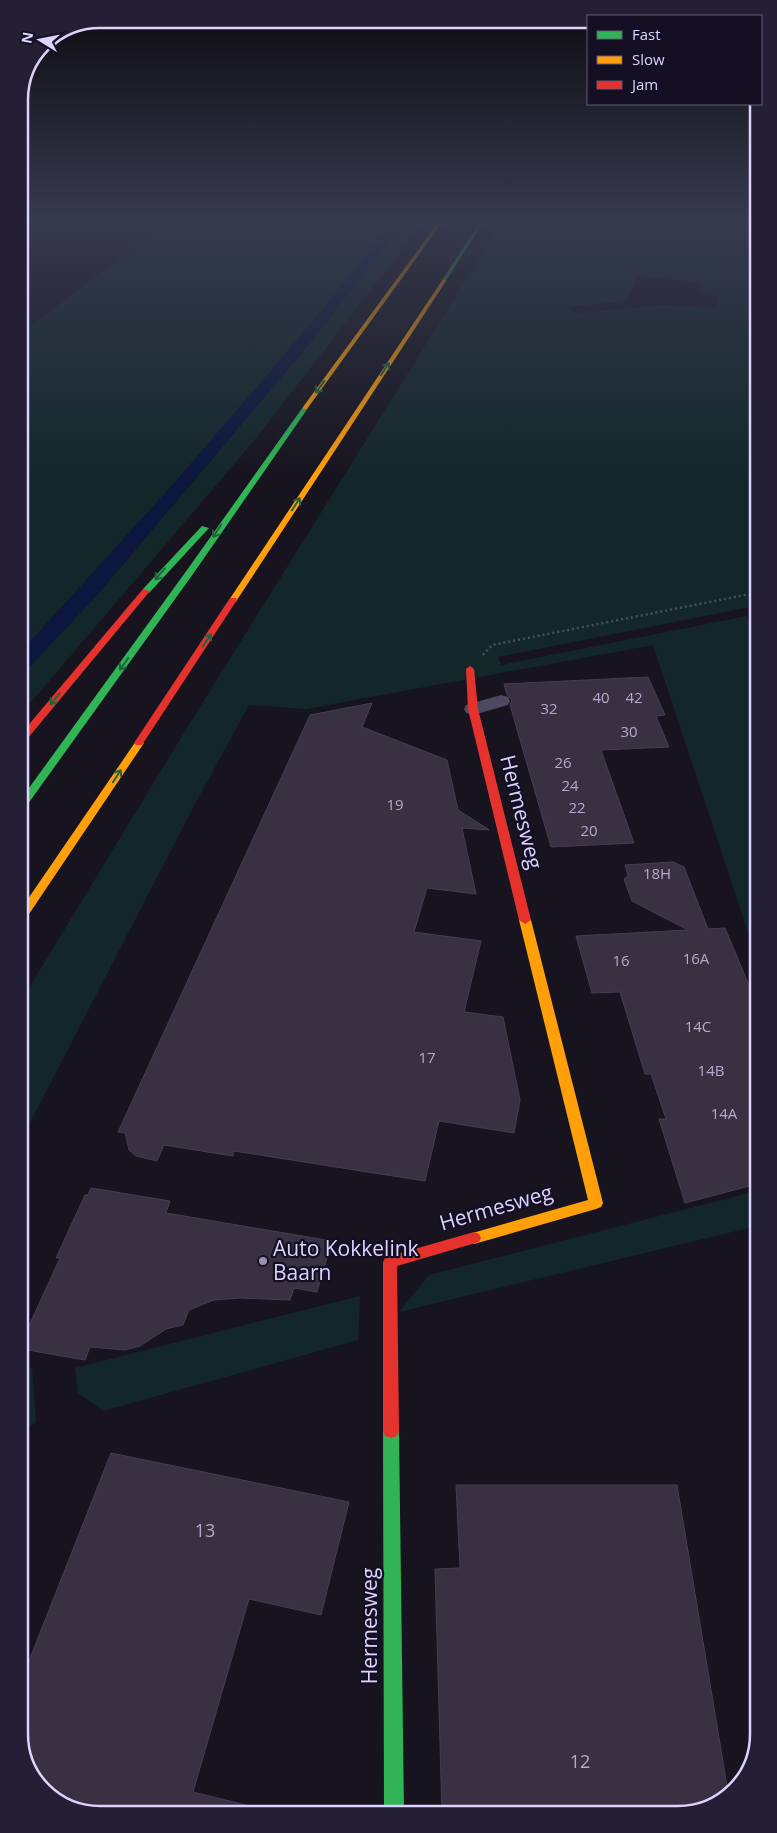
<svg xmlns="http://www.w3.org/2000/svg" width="777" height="1833" font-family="'Open Sans',sans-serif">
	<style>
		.green { fill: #13272b; fill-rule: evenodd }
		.water { fill: #0c163e }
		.building { fill: #373141; stroke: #453e53 }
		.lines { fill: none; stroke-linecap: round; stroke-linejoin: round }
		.path { stroke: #485160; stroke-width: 2.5; stroke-dasharray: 2 3; stroke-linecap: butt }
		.street { fill: #4d4960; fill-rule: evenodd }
		.fast { fill: #30b455; fill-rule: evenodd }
		.slow { fill: #ff9f0a; fill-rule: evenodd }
		.jam { fill: #e5322d; fill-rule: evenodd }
		.oneway { stroke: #22623c }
		.poi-dot { fill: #9890b0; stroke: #150f24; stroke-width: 2 }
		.labels { text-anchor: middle; stroke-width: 4.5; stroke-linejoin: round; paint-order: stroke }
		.number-label { font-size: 15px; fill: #b4aacf }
		.near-number-label { font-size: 18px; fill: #b4aacf }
		.near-street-label { font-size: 21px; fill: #ded2fe; stroke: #150f24 }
		.near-poi-label { font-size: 21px; fill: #ded2fe; stroke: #150f24; text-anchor: start }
		.rim { fill: none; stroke: #ded2fe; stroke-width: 2.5 }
	</style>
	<rect width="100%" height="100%" fill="#17141f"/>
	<!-- green -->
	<path class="green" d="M170,220H281L374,227L292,220H401L390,228L271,371L169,489L20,653L19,335Z
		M408,220H425L253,442L20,715V677L97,595L306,348L404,222Z
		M503,220H754L755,297L748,327V347L755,394V606L498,657L501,665L747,616L755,637L756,956L653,645L306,709L249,705L195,804L21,1140V1001L182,736ZM638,276L696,282L702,286L699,294L718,297L716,309L667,305L577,313L567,307L626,301Z
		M757,1191V1226L399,1312L429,1275Z
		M360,1296L358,1340L103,1411L78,1393L75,1368Z
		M32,1368L36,1422L22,1432V1370Z"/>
	<!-- water -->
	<path class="water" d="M400,220H408L405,221L306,348L97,595L20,677V653L169,489L271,371L390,228Z"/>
	<!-- building -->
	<path class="building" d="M648,677L665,715L656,716L669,747L601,750L634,843L551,847L510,705L512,700L507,695L504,684Z
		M372,703L362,727L447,760L458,810L488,829L489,830L462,828L476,894L427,888L414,932L481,941L464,1012L503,1017L520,1100L514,1133L439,1121L425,1181L234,1151L233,1156L164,1145L157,1161L136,1156L129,1150L125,1133L118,1132L310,715Z
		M673,862L684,867L708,929L725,928L748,983L756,1010L757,1184L685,1203L659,1119H666L651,1074H645L620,992L592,993L576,936L688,930L632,901L624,879L628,876L625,865Z
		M91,1188L170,1201L166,1213L332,1241L317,1292L294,1288L290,1300L240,1298L214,1300L189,1310L183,1325L166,1329L140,1346L125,1350L90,1347L85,1360L22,1349V1341L60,1258H56L85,1195H88Z
		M111,1453L349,1502L321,1615L249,1599L193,1792L250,1806L249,1813L94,1814L50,1797L23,1759V1676Z
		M456,1485H677L728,1792L703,1810L442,1812L435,1569L460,1568Z"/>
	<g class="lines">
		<!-- path -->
		<path class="path" d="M483,655L492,645L755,593"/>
		<!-- street -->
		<path class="street" d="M501,695L508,697L510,701L508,705L473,715L466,713L464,709L466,705Z"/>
		<!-- fast -->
		<path class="fast" d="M481,220H485L445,282H441Z
			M303,407L308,408L193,574L25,808L21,809V799L187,570Z
			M202,526L209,528L149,593H143V589Z
			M391,1424L397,1426L399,1431L404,1812H384L383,1431L385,1426Z"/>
		<!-- slow -->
		<path class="slow" d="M440,220H444L307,409H303V407Z
			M443,279L446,281L237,600L236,602H230L229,600Z
			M139,740L144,743L25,920L21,921V909L136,741Z
			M525,916L531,920L603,1203L601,1207L596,1209L474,1244L469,1242L467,1238L469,1234L588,1200L519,920Z"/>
		<!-- jam -->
		<path class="jam" d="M143,589L150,591L23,744L20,745V735Z
			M230,598H236L237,600L142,745H136L134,743Z
			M470,666L474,669L478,709L531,920L525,924L519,920L468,709L466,669Z
			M474,1232L479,1234L481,1238L479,1242L397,1266L399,1431L397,1436L391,1438L385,1436L383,1431V1262L385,1258L390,1256Z"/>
	</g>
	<!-- one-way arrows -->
	<defs><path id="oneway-shaft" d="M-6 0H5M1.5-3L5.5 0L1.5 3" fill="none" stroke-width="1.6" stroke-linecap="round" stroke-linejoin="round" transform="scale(1.25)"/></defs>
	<g class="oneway">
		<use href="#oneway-shaft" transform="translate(385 369) rotate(-57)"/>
		<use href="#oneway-shaft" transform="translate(320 387) rotate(126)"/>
		<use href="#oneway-shaft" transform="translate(296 504) rotate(-57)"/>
		<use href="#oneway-shaft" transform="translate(217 531) rotate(124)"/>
		<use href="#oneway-shaft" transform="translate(160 574) rotate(131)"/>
		<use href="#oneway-shaft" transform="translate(207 640) rotate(-57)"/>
		<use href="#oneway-shaft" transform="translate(124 664) rotate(126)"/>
		<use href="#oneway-shaft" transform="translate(55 699) rotate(129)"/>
		<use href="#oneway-shaft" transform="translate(117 776) rotate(-57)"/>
	</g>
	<!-- sky -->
	<linearGradient id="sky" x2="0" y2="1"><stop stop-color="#0d0b11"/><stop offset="0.46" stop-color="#363a4d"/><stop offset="1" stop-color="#363a4d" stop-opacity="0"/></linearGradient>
	<rect width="777" height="477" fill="url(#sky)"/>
	<!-- markers -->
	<circle class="poi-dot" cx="263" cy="1261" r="5"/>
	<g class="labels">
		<!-- number labels -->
		<g class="number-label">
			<text x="601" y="703">40</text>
			<text x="634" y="703">42</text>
			<text x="549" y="714">32</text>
			<text x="629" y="737">30</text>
			<text x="563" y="768">26</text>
			<text x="570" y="791">24</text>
			<text x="395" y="810">19</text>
			<text x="577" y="813">22</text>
			<text x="589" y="836">20</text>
			<text x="657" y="879">18H</text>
			<text x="696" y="964">16A</text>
			<text x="621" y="966">16</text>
			<text x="698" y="1032">14C</text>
			<text x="427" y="1063">17</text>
			<text x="711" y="1076">14B</text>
			<text x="724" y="1119">14A</text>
		</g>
		<!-- near-number labels -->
		<g class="near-number-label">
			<text x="205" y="1537">13</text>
			<text x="580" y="1768">12</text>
		</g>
		<!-- near-street labels -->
		<g class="near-street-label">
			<text transform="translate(521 812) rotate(76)" y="7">Hermesweg</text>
			<text transform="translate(496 1208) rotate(-16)" y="7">Hermesweg</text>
			<text transform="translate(370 1626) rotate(-90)" y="7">Hermesweg</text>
		</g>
		<!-- near-poi labels -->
		<g class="near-poi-label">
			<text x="273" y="1256">Auto Kokkelink<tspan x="273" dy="24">Baarn</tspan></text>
		</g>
	</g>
	<!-- crop -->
	<path d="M0 0H777V1833H0ZM100 28H678A72 72 0 0 1 750 100V1734A72 72 0 0 1 678 1806H100A72 72 0 0 1 28 1734V100A72 72 0 0 1 100 28Z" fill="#251f35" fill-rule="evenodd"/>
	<path class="rim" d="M100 28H678A72 72 0 0 1 750 100V1734A72 72 0 0 1 678 1806H100A72 72 0 0 1 28 1734V100A72 72 0 0 1 100 28Z"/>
	<!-- legend -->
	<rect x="587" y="15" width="175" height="90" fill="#150f24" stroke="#655d7b"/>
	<rect x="597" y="31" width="25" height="8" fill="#30b455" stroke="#655d7b"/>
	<text x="632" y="40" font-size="15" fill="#ded2fe">Fast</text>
	<rect x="597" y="56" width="25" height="8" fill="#ff9f0a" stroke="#655d7b"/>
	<text x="632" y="65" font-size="15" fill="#ded2fe">Slow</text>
	<rect x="597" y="81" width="25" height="8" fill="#e5322d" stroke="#655d7b"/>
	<text x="632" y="90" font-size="15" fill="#ded2fe">Jam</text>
	<!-- north arrow -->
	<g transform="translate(40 40) rotate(280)" stroke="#150f24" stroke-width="4" paint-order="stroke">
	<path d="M0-4L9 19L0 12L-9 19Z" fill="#ded2fe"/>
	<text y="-8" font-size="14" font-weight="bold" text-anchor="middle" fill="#ded2fe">N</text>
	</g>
</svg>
